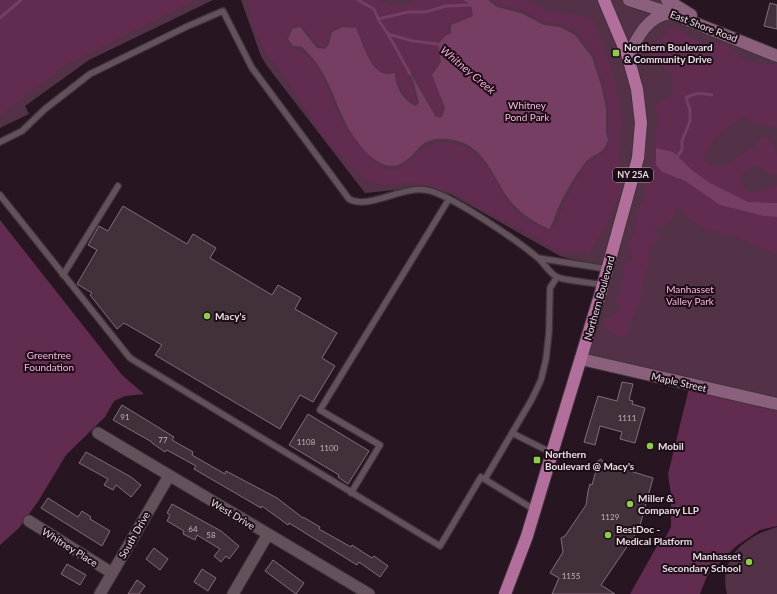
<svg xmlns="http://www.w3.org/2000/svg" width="777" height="594" font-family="Lato,sans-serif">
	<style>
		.green { fill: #533247 }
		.forest { fill: #612c50 }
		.water { fill: #753e62 }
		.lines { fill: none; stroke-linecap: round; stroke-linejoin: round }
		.stream { stroke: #753e62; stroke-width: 3 }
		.building { fill: #42303b; stroke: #826d7a }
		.lane-casing { stroke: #3f333a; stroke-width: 8 }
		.street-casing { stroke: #3f333a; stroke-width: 13 }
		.secondary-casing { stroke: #3f333a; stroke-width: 14 }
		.primary-casing { stroke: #3f333a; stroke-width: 14 }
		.lane { stroke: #64515c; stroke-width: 5.5 }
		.street { stroke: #64515c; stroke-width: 11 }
		.secondary { stroke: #8b607c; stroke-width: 12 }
		.primary { stroke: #b36f9b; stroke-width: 12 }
		.poi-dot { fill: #8cce45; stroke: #1d0d17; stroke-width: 1.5 }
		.labels { text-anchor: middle; stroke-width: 4; stroke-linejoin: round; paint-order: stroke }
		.number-label { font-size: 8px; fill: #c0b2ba }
		.shield { fill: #1d0d17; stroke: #ac9fa7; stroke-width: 1 }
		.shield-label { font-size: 9px; font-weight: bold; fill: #eadee5 }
		.street-label { font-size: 10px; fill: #eadee5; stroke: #1d0d17 }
		.poi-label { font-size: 10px; font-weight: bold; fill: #eadee5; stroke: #1d0d17; text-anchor: start }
		.park-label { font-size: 10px; fill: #fbb6e1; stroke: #1d0d17 }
		.water-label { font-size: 11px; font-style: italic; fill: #f5b1dc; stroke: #1d0d17 }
	</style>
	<rect width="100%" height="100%" fill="#271621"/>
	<!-- green -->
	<path class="green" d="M0,0H213L89,60L25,106L29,114L0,128Z
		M241,0H667L713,30L777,56V404L581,359L607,269L560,256L450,194L424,187L365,193L267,66L261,56Z
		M777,527V594H727C718,558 745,536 777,527Z"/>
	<!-- forest -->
	<path class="forest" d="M0,0H195L67,64L10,107L0,118Z
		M248,0H379C390,6 405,9 414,0H462L470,7L472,15L449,24V32L437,42L439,61L431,74L443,107L442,115L437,116L412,72L408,74L417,101L416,104C404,97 397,86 397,72L395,71C391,72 387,74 383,72C371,67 363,40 357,28L344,25L332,30L324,47L319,46L300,25L291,27L286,38L291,47C321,54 327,91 339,115C349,133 360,150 376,163C399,184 413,150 432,144C443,141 455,144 465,147C488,156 498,191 513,208C522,218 537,226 549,231L556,224L567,198L580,174L588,163L606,151L609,143V111L603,81L594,56L576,31L559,24L544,23L521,9L498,4L492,0H526L551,11L583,16L593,20L599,33L612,69L622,118L618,143L622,188L606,226L589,253L579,254L551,248L532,235L488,213L454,192L413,183L384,185L366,180L349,165L319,131L284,75L269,57L255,32Z
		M675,28C686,32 694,42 705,44C712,45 714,41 723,44C731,47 736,56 743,59C753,65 766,63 777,64V128L752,123L744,116C727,129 709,137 705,159L709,165C737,171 734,151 755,149L757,143L763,137L769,138L777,155V175L771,174L756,165L743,173L740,178L741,183L749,192H758L777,184V203L748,202L710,183L692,170L674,152L656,148V165L668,176L685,181L720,205L764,216L777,217V254L733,236L702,228L686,216L677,206L673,218L664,226L654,229L659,236L658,241L649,246L650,261L644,277L642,296L631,322L630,333L620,338L605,327L603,322C607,316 616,317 619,309L616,301L621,294L623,267L632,259L628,246L635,232L637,213L646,194L645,180L655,156L654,138L659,121L656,107L658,104L671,96C673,87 674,74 666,68C661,64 655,65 651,60L649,54L650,47L665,36L669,30Z
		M0,220L122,375L144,394L125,396L114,401L105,417L66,455L39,500L19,528L0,545Z
		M690,384L777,404V526L760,530L735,547L707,576L700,594H630L657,546L665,538L671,527V495L668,474Z"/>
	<!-- water -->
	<path class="water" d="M463,0H488L497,7L521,13L544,25L560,27L575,35L592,57L601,85L606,108V134L608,139C604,156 594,152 585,163C575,176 566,191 559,206C555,214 554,222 549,229C534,222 523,215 512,203C496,184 489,156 466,144C453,138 433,136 422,145C415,151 410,159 402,163C385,173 366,154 357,141C336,114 333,79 309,54C307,52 305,49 302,47C300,46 296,46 293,46L288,39L292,29L300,27L317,48L325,49L329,44L332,32L343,27L356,28C364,44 371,81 395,73C395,86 403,101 416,106L419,102L411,74L436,117H442L445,108L432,75L441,62L438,44L445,36L451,33V25L473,16L471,5Z
		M656,148L673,152L692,170L710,183L748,202L777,203V217L764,216L720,205L685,181L662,172L656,165Z"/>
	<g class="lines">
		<!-- stream -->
		<path class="stream" d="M358,0L374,9L379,21L388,34L413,41L438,44
			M0,18L21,0
			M378,19L408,12H426L446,6L471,5
			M388,34L410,74
			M676,158L682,150V141L690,121V110L686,98C695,92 702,93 712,95"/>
	</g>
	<!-- building -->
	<path class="building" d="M770,3L777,5V29L764,26Z
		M123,206L187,244L193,234L216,248L210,258L272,295L278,285L301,298L295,309L337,333L322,358L335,366L313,402L300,395L280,429L155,355L162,345L124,323L117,329L90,295L92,293L77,284L97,250L88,245L99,226L108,231Z
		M622,382L633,384L629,400L633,401L632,404L645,408L635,443L620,439L622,432L600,426L595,445L584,442L598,396L617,401Z
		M122,405L174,437L172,440L193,452L192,455L225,474L226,471L277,498L303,518V517L320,527L319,529L351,547L352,545L372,558L374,556L388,566L380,577L359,562L357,565L289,523L288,525L262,506L261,508L194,469L196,466L167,450L165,452L152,443V442L113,420Z
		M308,414L369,451L348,484L338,477L339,475L289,445Z
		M86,452L131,477L141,485L131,497L116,485L113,490L104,485L108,479L79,463Z
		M601,459L604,463L653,478L639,529L601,585L615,594H552L559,578L550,573L563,552L561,538L565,536L586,505L588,491L590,484L592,485L597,467L595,463Z
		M48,498L78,517L82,511L91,517L90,519L110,531L102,546L41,508Z
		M172,504L221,531L239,546L229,559L226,556L221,562L214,556L220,549L197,535L195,540L183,534L184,531L167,521L170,515L167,513Z
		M154,548L168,559L160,570L146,559Z
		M273,560L304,583L296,594L265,571Z
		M67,564L86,575L80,585L61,574Z
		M202,569L216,578L208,591L194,582Z
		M137,580L145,586L139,594H128Z"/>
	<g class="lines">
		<!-- lane casing -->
		<g class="lane-casing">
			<path id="lane" d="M0,142L22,131L45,109L90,74L188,26L223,11L252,68L349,199C368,210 402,186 426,190C449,193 519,242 538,258C544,263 550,274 557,277C566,281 591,282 603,285
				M0,195L130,358L440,546L481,477L535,510
				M538,258L607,269
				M63,275L118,186
				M512,433L552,453
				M485,479L532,399L541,380L546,359L549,332L550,288L557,277
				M351,493L380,445L320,410L449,199"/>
		</g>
		<!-- street casing -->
		<g class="street-casing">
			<path id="street" d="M98,433L369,594
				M29,521L112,573
				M100,594L169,476
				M233,594L268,534"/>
		</g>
		<!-- secondary casing -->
		<g class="secondary-casing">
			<path id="secondary" d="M629,0L670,13L777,56
				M667,0L691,15
				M628,57C637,38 647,16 670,13
				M581,359L777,404"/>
		</g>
		<!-- primary casing -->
		<g class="primary-casing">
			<path id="primary" d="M505,594L527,536L552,453L601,292L638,158L641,123L637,89L628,57L604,0"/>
		</g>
		<!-- lane -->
		<use href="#lane" class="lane"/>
		<!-- street -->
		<use href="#street" class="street"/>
		<!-- secondary -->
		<use href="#secondary" class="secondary"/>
		<!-- primary -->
		<use href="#primary" class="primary"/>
	</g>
	<!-- markers -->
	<g class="poi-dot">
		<rect x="612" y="49" width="8" height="8" rx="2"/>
		<circle cx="207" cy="316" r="4"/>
		<circle cx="650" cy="446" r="4"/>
		<rect x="533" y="456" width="8" height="8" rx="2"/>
		<circle cx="630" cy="504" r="4"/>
		<circle cx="608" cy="535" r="4"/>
		<circle cx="749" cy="562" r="4"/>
	</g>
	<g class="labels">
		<!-- number labels -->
		<g class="number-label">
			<text x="125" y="420">91</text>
			<text x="627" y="421">1111</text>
			<text x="163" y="443">77</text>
			<text x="306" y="445">1108</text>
			<text x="329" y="451">1100</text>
			<text x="610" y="520">1129</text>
			<text x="193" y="532">64</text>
			<text x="211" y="538">58</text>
			<text x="571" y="579">1155</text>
		</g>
		<!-- shield labels -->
		<rect class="shield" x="613" y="168" width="40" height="14" rx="3"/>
		<g class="shield-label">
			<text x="633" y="178">NY 25A</text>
		</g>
		<!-- street labels -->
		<g class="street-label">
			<text transform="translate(704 26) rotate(21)" y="4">East Shore Road</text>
			<text transform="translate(599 298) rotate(-74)" y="4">Northern Boulevard</text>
			<text transform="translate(679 382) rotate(13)" y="4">Maple Street</text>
			<text transform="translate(233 514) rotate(31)" y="4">West Drive</text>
			<text transform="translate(134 535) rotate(-60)" y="4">South Drive</text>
			<text transform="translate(70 547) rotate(32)" y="4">Whitney Place</text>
		</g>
		<!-- poi labels -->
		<g class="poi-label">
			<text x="624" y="51">Northern Boulevard<tspan x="624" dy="12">&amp; Community Drive</tspan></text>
			<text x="215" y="320">Macy's</text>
			<text x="658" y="450">Mobil</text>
			<text x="545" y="458">Northern<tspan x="545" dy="12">Boulevard @ Macy's</tspan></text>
			<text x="638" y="502">Miller &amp;<tspan x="638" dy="12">Company LLP</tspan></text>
			<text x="616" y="533">BestDoc -<tspan x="616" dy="12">Medical Platform</tspan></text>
			<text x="741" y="560" text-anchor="end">Manhasset<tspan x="741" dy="12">Secondary School</tspan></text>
		</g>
		<!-- park labels -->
		<g class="park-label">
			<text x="527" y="109">Whitney<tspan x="527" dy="12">Pond Park</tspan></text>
			<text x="690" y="293">Manhasset<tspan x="690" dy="12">Valley Park</tspan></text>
			<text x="49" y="359">Greentree<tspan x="49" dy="12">Foundation</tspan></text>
		</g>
		<!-- water labels -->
		<g class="water-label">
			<text transform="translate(468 70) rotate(40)" y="4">Whitney Creek</text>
		</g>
	</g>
</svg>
